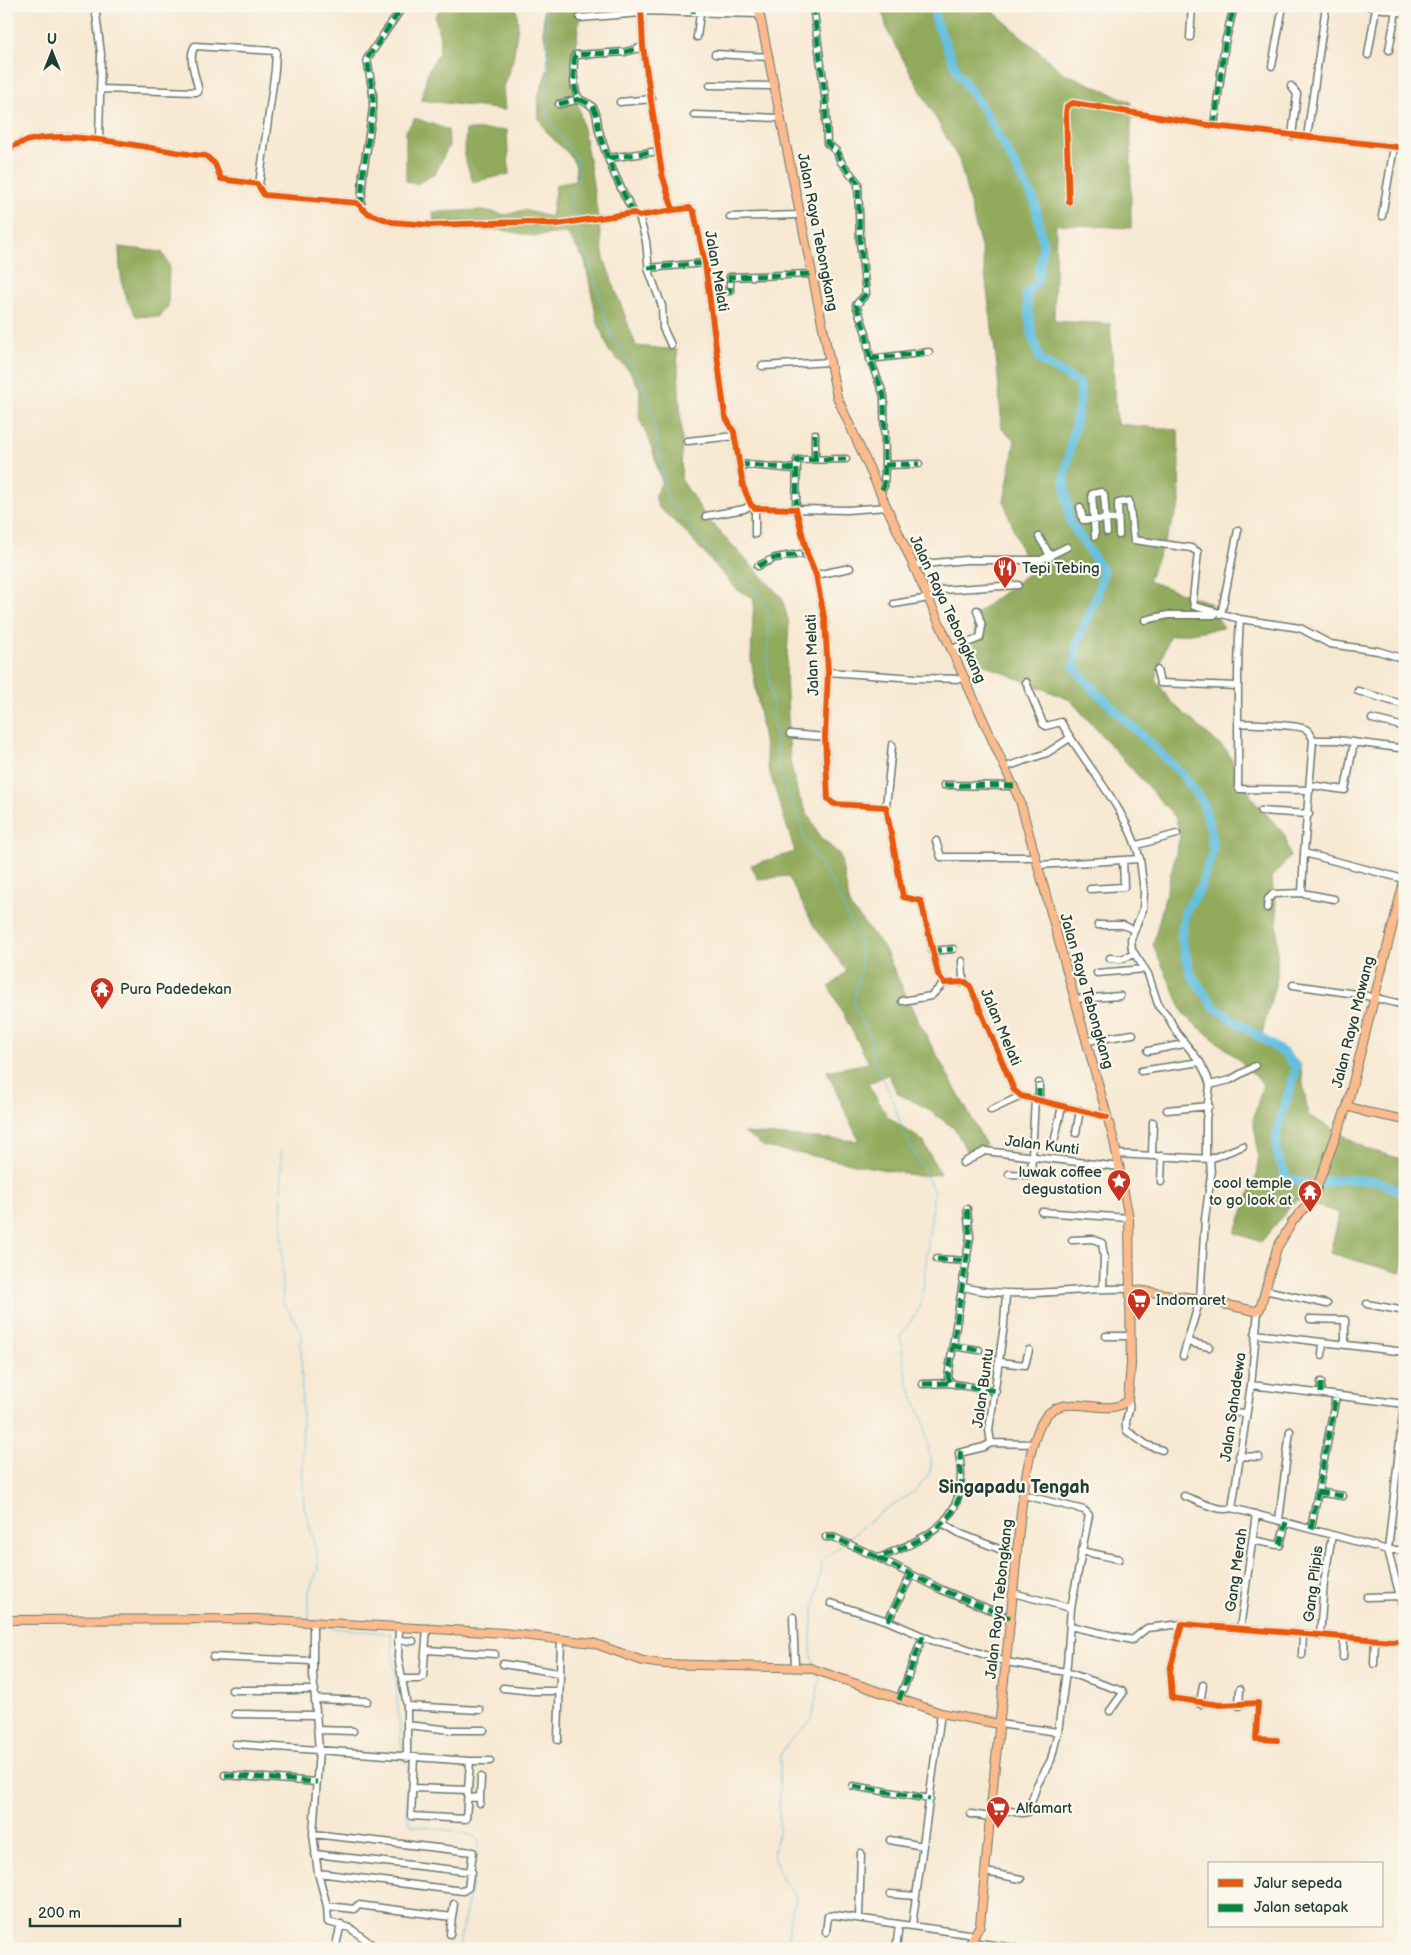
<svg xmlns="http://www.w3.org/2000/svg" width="1411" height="1955" font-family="'Balsamiq Sans',sans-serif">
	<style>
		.forest { fill: #91aa5b; stroke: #587448 }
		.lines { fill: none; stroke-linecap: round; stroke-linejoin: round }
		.stream { stroke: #63c0e1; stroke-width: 1 }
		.river { stroke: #63c0e1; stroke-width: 9 }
		.minor-casing { stroke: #6b796b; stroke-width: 9 }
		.major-casing { stroke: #6b796b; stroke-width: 10 }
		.minor { stroke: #fff; stroke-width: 6 }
		.major { stroke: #fbbb8d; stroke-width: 8 }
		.quiet { stroke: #00873e; stroke-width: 5; stroke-dasharray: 10 5; stroke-linecap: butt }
		.cycleway-casing { stroke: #fbf7ec; stroke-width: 9 }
		.cycleway { stroke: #e8590c; stroke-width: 6 }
		.labels { text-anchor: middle; stroke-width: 4.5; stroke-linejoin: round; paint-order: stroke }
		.street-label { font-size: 15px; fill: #1f3d34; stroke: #fbf7ec }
		.poi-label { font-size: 15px; fill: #1f3d34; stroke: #fbf7ec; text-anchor: start }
		.quarter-label { font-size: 18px; font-weight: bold; fill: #1f3d34; stroke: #fbf7ec }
	</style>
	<rect width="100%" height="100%" fill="#fbf7ec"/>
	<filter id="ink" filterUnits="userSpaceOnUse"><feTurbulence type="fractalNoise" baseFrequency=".02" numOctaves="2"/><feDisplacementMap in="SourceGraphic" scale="10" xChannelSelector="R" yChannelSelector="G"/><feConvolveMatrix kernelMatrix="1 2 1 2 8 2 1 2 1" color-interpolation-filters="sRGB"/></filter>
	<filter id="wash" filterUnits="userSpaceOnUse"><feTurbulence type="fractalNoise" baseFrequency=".0096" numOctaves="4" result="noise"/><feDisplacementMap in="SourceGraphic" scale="20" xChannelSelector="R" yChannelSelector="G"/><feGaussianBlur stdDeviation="1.12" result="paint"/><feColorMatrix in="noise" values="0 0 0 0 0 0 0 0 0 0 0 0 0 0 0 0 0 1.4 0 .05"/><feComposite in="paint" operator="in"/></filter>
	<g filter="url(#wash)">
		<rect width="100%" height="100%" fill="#f7e8d2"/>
		<!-- forest -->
		<path class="forest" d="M443,6H516L518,24L513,60L503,87L505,110L421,100L428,71L439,53L440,38L435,16Z
			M544,6H581L575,54L576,93L590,165L604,259L636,346L677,350L682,442L681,479L706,517L782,598L789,624L786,674L790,761L798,795L819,836L840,855L850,906L884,948L917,1019L986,1145L967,1152L955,1129L925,1107L898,1094L888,1074L868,1084L888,1117L923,1141L940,1174L918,1176L765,1147L744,1133L859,1141L827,1071L869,1063L829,987L847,971L814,926L788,876L758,879L751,865L795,852L768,767L751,658L754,598L737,590L683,529L658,507L655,495L662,482L649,439L639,418L640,389L629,370L609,351L597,320L585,261L567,233L532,236L502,230L434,226L433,212L483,210L506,215L524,210L551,217L556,185L575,181L576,166L570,155L548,134L539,119L538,97L548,68L547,45L543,32Z
			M882,6H987L1062,72L1131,102V228L1056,224L1054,321L1110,324L1117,424L1178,430L1180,504L1148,581L1210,603L1223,628L1169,636L1155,679L1172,703L1227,751L1252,798L1285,835L1290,857L1271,877L1277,910V977L1262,1034L1300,1064L1308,1115L1367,1149L1405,1160V1255L1400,1273L1330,1253L1340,1213L1296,1200L1261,1242L1235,1233L1258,1172L1257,1143L1253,1120L1263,1084L1236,1057L1185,1016L1153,945L1180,837L1176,818L1070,700L973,660L976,614L1029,573L1004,502L1015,440L1002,429L997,366L982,251L959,160L887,30Z
			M415,118L448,130L449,145L435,174L417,184L406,181V131Z
			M466,130H507L509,174L473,182L464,156Z
			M119,247L162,252L169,265L168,307L160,317L136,316C121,293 120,274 119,247Z"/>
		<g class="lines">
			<!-- stream -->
			<path class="stream" d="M545,6L549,58L545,107L550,120L577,160L579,177L571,193L574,220
				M574,224L593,274L611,336L639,376L651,407L667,499L725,567L759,593L768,612V669L780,775L800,821L804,839L834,885L860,946L861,970L854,997L855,1008L869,1035L873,1058L889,1091L904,1133L934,1191L922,1298L918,1311L900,1337L907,1382L924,1423L931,1464L930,1473L915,1491L883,1511L846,1540
				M281,1150L283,1303L301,1330L303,1490L304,1506L317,1553L318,1569L309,1591V1618
				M315,1626L391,1634L402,1752
				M815,1667C803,1641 820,1592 821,1562L841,1545
				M402,1759L408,1766L407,1816L411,1825L462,1832L475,1837L479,1841L474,1871
				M462,1949L460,1939L474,1875
				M789,1949C790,1933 786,1916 796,1902L795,1893L783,1882L773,1854L779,1832L780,1755L790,1741L812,1719L820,1679L818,1675"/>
			<!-- river -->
			<path class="river" d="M934,6L936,22L958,73L985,112L1035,202L1043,244L1038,280L1026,295L1032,335L1040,360L1080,384V400L1064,479L1070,522L1103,571L1097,596L1077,642L1074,667L1094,690L1183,775L1203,803L1210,826L1213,851L1200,888L1185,912L1181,937L1191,975L1215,1008L1284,1053L1296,1067C1292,1091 1272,1129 1277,1152C1279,1161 1284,1170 1287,1178L1310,1185L1343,1179L1378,1181L1405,1194"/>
		</g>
	</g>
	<g filter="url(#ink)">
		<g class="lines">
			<!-- minor casing -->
			<g class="minor-casing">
				<path id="minor" d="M95,6L101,54L99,139
					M641,6L643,47L662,174L673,210L690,208L694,212L705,263L725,416L734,432L743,486L751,505L755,508L796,509L807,553L816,575L825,622L828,672L825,737L828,799L834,804L886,807L903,897L921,901L938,974L944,983L966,982L970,986L1014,1090L1021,1096L1107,1117
					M813,6L825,95L827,143L837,152L841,162L858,183L860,241L866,294L856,305L866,333L870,359L884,396L885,465L884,486L880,492
					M1368,6L1405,13
					M641,11L760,14
					M580,18L641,13
					M697,37L700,14
					M1190,37L1192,6
					M1389,50L1396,11
					M715,54L769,57
					M1368,55L1376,8
					M1272,66L1283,6
					M710,85L774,86
					M1291,86L1297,94L1292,136
					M100,89L195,92H198V88C196,76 187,57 195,46L276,51L275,70L259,185
					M620,102L652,99
					M559,104L580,99
					M694,115L781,118
					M1214,126L1225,43L1234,6
					M1307,137L1326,6
					M6,151C46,118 157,153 206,156L215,164L221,179L257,184L264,195L357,203L367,213L392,222L430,225L528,222L557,224L634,213L639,216L673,210
					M609,158L659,151
					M1069,202L1066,113L1067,106L1073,103L1214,126L1405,148
					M361,207L363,173L373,109V94L367,59L403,6
					M634,213C619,187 607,159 599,131C597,124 598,117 595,111C592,104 587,103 581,100C572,94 573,64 575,55L625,52L643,47
					M639,216L646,241L649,271L662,306L663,328L671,345
					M1382,216L1394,147
					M730,217L799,215
					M648,268L705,263
					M709,292L730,291V277L811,274
					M870,359L929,352
					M762,366L830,362
					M815,434V458
					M687,441L735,436
					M846,459L797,460L796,509L847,510L887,507
					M739,464L796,469
					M885,465L919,464
					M1080,507L1083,520L1118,519
					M755,508V534
					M706,516L744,509L751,505
					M1119,535L1118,503L1129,501L1134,540L1191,548L1198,552L1193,599L1194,606L1240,619L1300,628L1330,644L1378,651L1405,659
					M1095,536L1092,494L1101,492L1104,494L1107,532
					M1039,537L1051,557
					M913,565L966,560H1041L1067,547
					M758,566L775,558L807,553
					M816,575L850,568
					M926,591L1018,585
					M894,604L929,598
					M1221,615L1238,530
					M1240,619C1236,675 1239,731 1238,787L1239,789L1310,790
					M1145,620L1168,615H1214
					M952,649L980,638L982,626L977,610
					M1404,658L1405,645
					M1157,670L1160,683L1237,686
					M828,672L915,678L966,679
					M1026,682L1043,724L1046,726L1061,722C1085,765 1128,810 1140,859
					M1358,691L1405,705
					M1372,719L1405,727
					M1239,723C1251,724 1301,724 1307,730C1310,732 1312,737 1313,740L1304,853L1404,879
					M790,734L825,737
					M1313,740H1337L1399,748L1402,747L1405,730
					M1006,767L1047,753L1070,738
					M944,785L1014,786
					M1310,785L1345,790L1354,742
					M886,807L892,745
					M1261,811L1309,814
					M936,841L941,857H1036
					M1137,845L1177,834
					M1038,865L1140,859L1144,892L1143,909L1131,939L1132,950L1148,974L1159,1007L1167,1015L1177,1033L1200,1062L1207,1076L1210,1085L1206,1120V1158
					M1090,889L1124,887L1123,860
					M1302,893L1304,853
					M1267,908L1268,899L1273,894L1302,893L1334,899
					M1098,925H1123L1134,930
					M932,951L953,949
					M1110,958L1121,959L1135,954
					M1097,973L1145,969
					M961,983L963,976L962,961
					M1293,985L1363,995L1405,1005
					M1075,999L1120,996
					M902,1001L931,996L944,983
					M1087,1041L1133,1034
					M1148,1051L1184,1044
					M1141,1071L1200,1062
					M1210,1085L1230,1080L1255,1066
					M1039,1099V1083
					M991,1110L1021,1096
					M1167,1110L1209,1106
					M1076,1133L1080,1110
					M1055,1138L1062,1106
					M1117,1154L1210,1159L1243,1146
					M1152,1155L1153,1122
					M963,1163L985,1151L1120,1167
					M1009,1174L1031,1175L1035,1098
					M1161,1182L1162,1156
					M967,1209L970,1237L948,1377L951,1383L954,1384L996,1391
					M1042,1212L1129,1218
					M1072,1240L1093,1239L1102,1243L1104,1256L1103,1288
					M937,1259L967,1261
					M963,1287C1018,1301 1074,1287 1129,1289
					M1265,1290L1327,1304
					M1367,1304L1405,1311
					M1310,1319L1345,1320V1345
					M1255,1334L1405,1352
					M1106,1336H1130
					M1188,1342L1209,1347
					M953,1346L979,1350
					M1322,1355L1323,1343
					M1183,1356L1200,1299L1205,1219L1211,1175L1210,1159
					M1000,1362L1025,1365L1029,1350
					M923,1384L951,1383
					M1251,1385L1405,1404
					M1321,1393V1382
					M1405,1395L1388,1550H1405
					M1128,1400C1133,1411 1122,1420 1127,1431L1147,1445L1162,1450
					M1230,1412L1246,1413
					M991,1443L984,1447L959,1453C970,1520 933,1535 879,1558L942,1590L1010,1618
					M991,1443L989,1430L1004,1325L1006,1293
					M991,1443L1034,1444
					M1239,1456L1259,1457
					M1318,1492L1343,1496
					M1184,1496C1196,1500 1220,1513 1232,1508L1388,1550L1405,1616
					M1232,1508L1251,1385L1258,1311
					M1279,1520L1290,1431
					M944,1524L961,1534L1017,1556
					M1311,1529L1336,1396
					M826,1537H833L879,1558
					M1252,1540L1277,1545
					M1280,1545L1286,1522
					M1081,1551L1119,1559
					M1013,1593L1071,1608
					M1367,1597L1400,1596
					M831,1603L888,1621L934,1641L962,1647L1006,1662L1066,1672L1122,1691L1123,1693L1110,1711
					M793,1617L795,1666
					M888,1621L911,1575
					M313,1623V1675L319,1750L313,1834L318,1873L327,1906L328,1922L350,1928L378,1949
					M1070,1626L1132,1640L1147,1628L1182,1624
					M399,1627L398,1657L407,1706V1758
					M1240,1629L1256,1514
					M1320,1636L1324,1582L1332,1535
					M398,1640L413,1641
					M426,1650L495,1654
					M1302,1655L1303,1634
					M213,1657L313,1661
					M1343,1657L1344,1638
					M503,1664L559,1673
					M1374,1664L1375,1640
					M402,1679H419L423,1677L427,1628
					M503,1688L533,1691H558
					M232,1690H315
					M316,1699L367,1701
					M899,1700L923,1636
					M1200,1704L1203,1685
					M407,1706L480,1710
					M1239,1706L1240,1689
					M235,1714L317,1715
					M999,1724L1058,1732
					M407,1725L451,1730H484
					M318,1730L353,1731
					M558,1740L561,1640
					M1277,1740L1256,1739L1258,1703L1220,1705L1172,1698L1170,1670L1182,1624L1405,1642
					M235,1744L470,1761L466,1819L411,1816L414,1758
					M470,1761H490
					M225,1775L317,1782
					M853,1786L930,1799
					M413,1788L468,1790
					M480,1797L481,1777
					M468,1798L480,1797V1803
					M991,1808L1022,1813L1028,1812L1037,1785L1051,1760L1058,1732L1067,1664L1071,1608L1089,1515L1084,1510L1024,1495
					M971,1814L990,1817
					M313,1834L473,1852L468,1888L463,1891L318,1873
					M890,1840L923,1846
					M315,1854L472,1872
					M986,1872L1021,1879
					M890,1894L916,1896
					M327,1906L354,1909L358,1905L452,1917L454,1904
					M859,1917L861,1853
					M912,1926L941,1713
					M826,1932L828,1916L835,1915L975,1935
					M450,1934L452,1917
					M972,1942L1015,1948
					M335,1949L341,1924
					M896,1949L899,1924"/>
			</g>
			<!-- major casing -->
			<g class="major-casing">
				<path id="major" d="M758,6L837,397L1020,801L1114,1141L1129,1218L1131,1364L1128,1400C1108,1420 1067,1390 1046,1416C1022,1447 1018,1551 1013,1593C1001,1704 990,1814 980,1925L967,1949
					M1347,1106L1366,1112L1405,1120
					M1129,1289L1200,1299L1255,1311L1260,1309L1277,1248L1293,1221L1313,1198L1347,1106L1405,877
					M6,1620L256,1619L504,1633L593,1643L643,1661L663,1664L810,1668L941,1713L999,1724"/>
			</g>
			<!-- minor -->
			<use href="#minor" class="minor"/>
			<!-- major -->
			<use href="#major" class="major"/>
			<!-- quiet -->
			<path class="quiet" d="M813,6L825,95L827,143L837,152L841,162L858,183L860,241L866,294L856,305L866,333L870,359L884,396L885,465L884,486L880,492
				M693,13L694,6
				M559,104L580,99
				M1214,126L1225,43L1234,6
				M609,158L659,151
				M361,207L363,173L373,109V94L367,59L403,6
				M634,213C619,187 607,159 599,131C597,124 598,117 595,111C592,104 587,103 581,100C572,94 573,64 575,55L625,52L643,47
				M648,268L705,263
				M709,292L730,291V277L811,274
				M870,359L929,352
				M815,434V458
				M739,464L796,469
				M885,465L919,464
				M796,509L797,460L846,459
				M758,566L775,558L807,553
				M944,785L1014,786
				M932,951L953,949
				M1039,1099V1083
				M967,1209L970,1237L948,1377L951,1383L954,1384L996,1391
				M937,1259L967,1261
				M953,1346L979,1350
				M923,1384L951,1383
				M1321,1393V1382
				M961,1451C958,1458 963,1478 961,1489C954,1529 912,1544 879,1558L942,1590L1010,1618
				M1318,1492L1343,1496
				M1311,1529L1336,1396
				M826,1537H833L879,1558
				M1280,1545L1286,1522
				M888,1621L911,1575
				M899,1700L923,1636
				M225,1775L317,1782
				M853,1786L930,1799"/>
			<!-- cycleway casing -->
			<g class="cycleway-casing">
				<path id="cycleway" d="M641,6L643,47L662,174L673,210L690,208L694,212L705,263L725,416L734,432L743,486L751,505L755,508L796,509L807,553L816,575L825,622L828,672L825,737L828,799L834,804L886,807L903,897L921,901L938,974L944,983L966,982L970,986L1014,1090L1021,1096L1107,1117
					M6,151C46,118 157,153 206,156L215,164L221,179L257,184L264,195L357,203L367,213L392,222L430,225L528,222L557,224L634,213L639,216L673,210
					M1069,202L1066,113L1067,106L1073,103L1214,126L1405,148
					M1277,1740L1256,1739L1258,1703L1220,1705L1172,1698L1170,1670L1182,1624L1405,1642"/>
			</g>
			<!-- cycleway -->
			<use href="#cycleway" class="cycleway"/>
		</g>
	</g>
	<!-- icons -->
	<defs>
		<g id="restaurant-pin" transform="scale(1.25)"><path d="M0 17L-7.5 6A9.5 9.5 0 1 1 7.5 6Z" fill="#c8321e" stroke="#fbf7ec"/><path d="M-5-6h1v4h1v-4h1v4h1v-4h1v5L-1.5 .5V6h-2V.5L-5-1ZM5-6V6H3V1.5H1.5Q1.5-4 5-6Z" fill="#fff"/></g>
		<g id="temple-pin" transform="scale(1.25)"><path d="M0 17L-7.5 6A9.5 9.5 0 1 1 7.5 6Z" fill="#c8321e" stroke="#fbf7ec"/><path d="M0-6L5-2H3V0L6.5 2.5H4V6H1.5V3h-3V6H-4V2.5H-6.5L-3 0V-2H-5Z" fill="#fff"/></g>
		<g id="sight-pin" transform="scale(1.25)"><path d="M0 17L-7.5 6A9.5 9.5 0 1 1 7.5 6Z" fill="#c8321e" stroke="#fbf7ec"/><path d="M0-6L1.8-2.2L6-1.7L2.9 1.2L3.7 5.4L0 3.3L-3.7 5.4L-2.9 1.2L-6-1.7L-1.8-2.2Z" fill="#fff"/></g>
		<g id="supermarket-pin" transform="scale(1.25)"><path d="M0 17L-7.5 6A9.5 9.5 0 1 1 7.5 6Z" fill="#c8321e" stroke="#fbf7ec"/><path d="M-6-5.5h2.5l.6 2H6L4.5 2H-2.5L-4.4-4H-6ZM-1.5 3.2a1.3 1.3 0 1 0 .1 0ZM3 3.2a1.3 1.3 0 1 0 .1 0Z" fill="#fff"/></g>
	</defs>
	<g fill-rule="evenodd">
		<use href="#restaurant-pin" x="1005" y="568"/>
		<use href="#temple-pin" x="102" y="989"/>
		<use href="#sight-pin" x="1119" y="1181"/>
		<use href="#temple-pin" x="1310" y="1192"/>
		<use href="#supermarket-pin" x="1139" y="1300"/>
		<use href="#supermarket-pin" x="998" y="1808"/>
	</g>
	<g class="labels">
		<!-- street labels -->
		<g class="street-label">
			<text transform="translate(818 232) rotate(79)" y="5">Jalan Raya Tebongkang</text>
			<text transform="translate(717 271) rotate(80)" y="5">Jalan Melati</text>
			<text transform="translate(948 609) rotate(65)" y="5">Jalan Raya Tebongkang</text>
			<text transform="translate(812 655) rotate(-92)" y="5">Jalan Melati</text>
			<text transform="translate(1087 991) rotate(74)" y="5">Jalan Raya Tebongkang</text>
			<text transform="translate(1353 1022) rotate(-76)" y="5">Jalan Raya Mawang</text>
			<text transform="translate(1001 1027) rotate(67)" y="5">Jalan Melati</text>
			<text transform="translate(1042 1145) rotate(7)" y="5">Jalan Kunti</text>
			<text transform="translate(983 1388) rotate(-82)" y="5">Jalan Buntu</text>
			<text transform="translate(1233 1407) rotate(-82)" y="5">Jalan Sahadewa</text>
			<text transform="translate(1236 1570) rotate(-82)" y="5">Gang Merah</text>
			<text transform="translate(1313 1584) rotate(-83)" y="5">Gang Plipis</text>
			<text transform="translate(999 1599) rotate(-84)" y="5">Jalan Raya Tebongkang</text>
		</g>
		<!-- poi labels -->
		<g class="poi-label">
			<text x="1022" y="573">Tepi Tebing</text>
			<text x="120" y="994">Pura Padedekan</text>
			<text x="1102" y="1177" text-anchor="end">luwak coffee<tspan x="1102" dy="17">degustation</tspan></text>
			<text x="1292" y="1188" text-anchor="end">cool temple<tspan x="1292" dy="17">to go look at</tspan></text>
			<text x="1156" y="1305">Indomaret</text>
			<text x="1016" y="1813">Alfamart</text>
		</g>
		<!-- quarter labels -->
		<g class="quarter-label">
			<text x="1014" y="1493">Singapadu Tengah</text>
		</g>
	</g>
	<!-- margin -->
	<rect width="1411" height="1955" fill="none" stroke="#fbf7ec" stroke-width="25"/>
	<!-- legend -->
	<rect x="1208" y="1862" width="175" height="65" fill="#fbf7ec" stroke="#a3ada2"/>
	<rect x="1218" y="1879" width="25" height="8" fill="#e8590c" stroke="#a3ada2"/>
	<text x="1254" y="1888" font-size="15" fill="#1f3d34">Jalur sepeda</text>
	<rect x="1218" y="1904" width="25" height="8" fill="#00873e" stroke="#a3ada2"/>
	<text x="1254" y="1912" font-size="15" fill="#1f3d34">Jalan setapak</text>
	<!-- north arrow -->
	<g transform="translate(52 52)" stroke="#fbf7ec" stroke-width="4" paint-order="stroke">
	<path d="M0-4L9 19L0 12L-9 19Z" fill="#1f3d34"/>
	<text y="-8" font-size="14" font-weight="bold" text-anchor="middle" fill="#1f3d34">U</text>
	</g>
	<!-- scale -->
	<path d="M30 1918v8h150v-8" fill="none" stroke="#1f3d34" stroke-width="2.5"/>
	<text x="38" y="1918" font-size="15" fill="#1f3d34" stroke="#fbf7ec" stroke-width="4" paint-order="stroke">200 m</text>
</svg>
